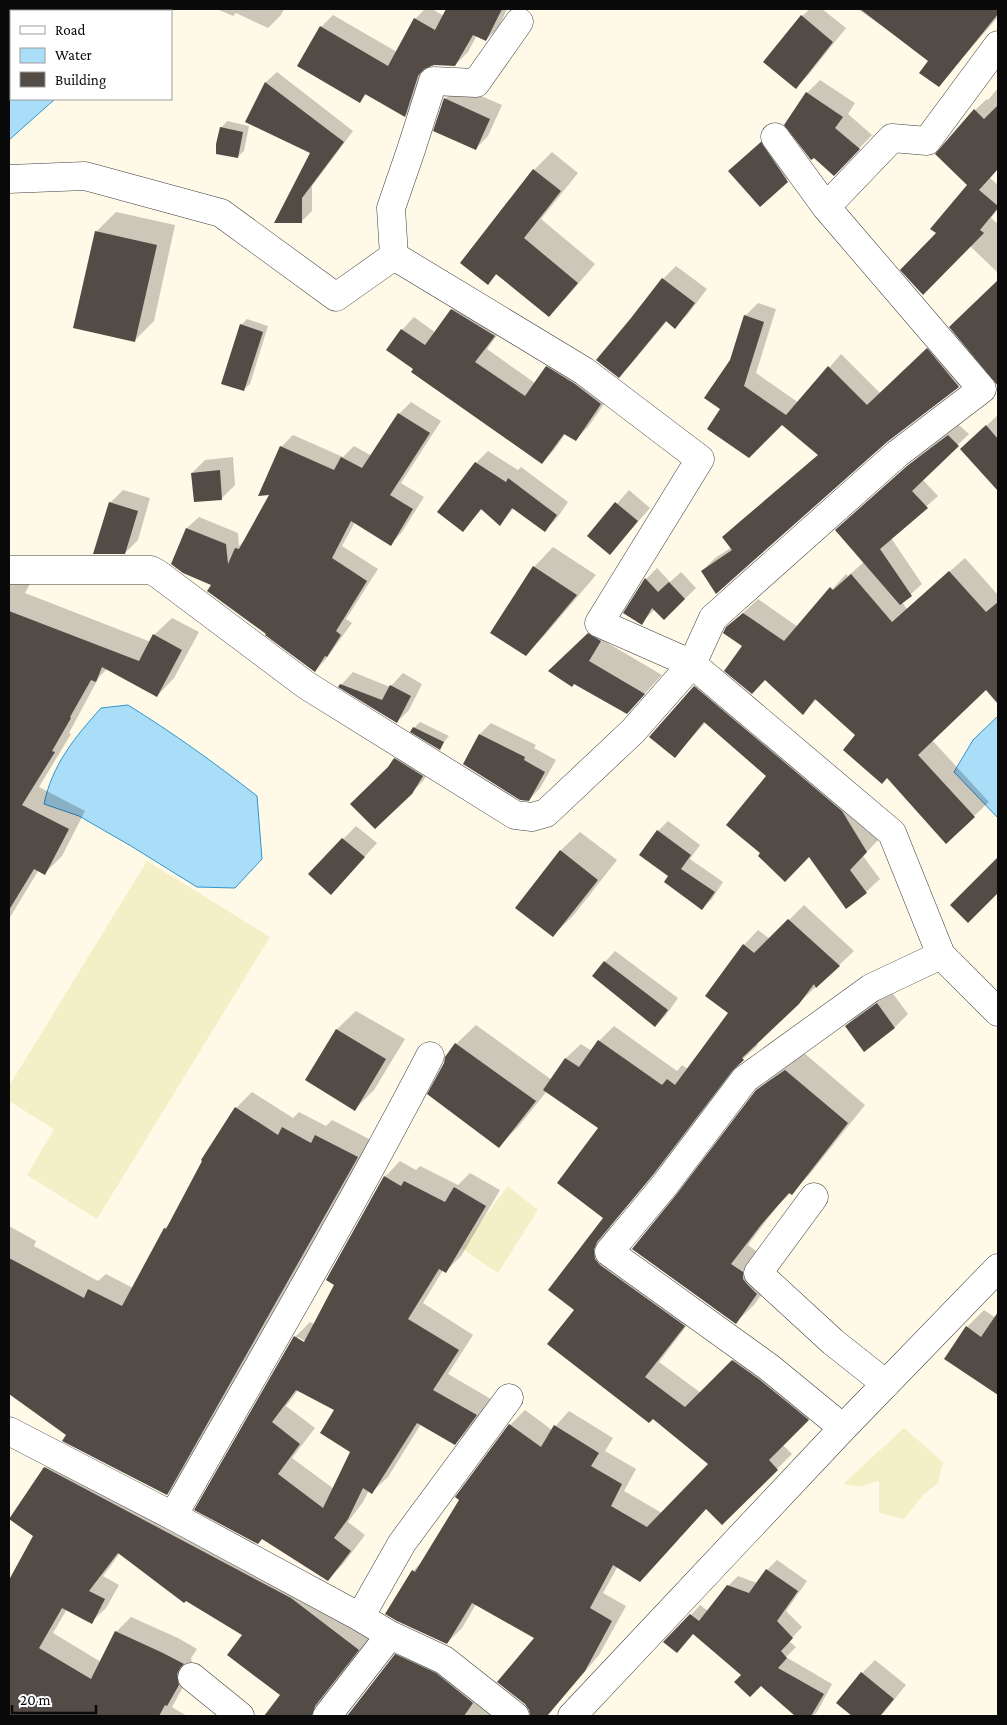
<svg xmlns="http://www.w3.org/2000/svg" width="1007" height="1725" font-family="'Crimson Pro',serif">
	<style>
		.farmland { fill: #f5efc7 }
		.water { fill: #aaddf8; stroke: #2f96d0 }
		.shadow { fill: #0003; fill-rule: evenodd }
		.building { fill: #534b46; fill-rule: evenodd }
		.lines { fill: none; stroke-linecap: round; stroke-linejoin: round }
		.street-casing { stroke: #3d3d3d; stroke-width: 29 }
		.street { stroke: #fff; stroke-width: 28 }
	</style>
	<rect width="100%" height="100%" fill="#fff9e7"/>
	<!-- farmland -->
	<path class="farmland" d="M147,861L270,937L97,1219L27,1175L54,1129L9,1101V1086Z
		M508,1186L538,1210L498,1273L461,1248Z
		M904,1428L943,1462L938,1483L923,1495L904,1519L879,1513V1481L859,1487L843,1484Z"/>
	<!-- water -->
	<path class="water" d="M9,9H148L146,11H11V99H55L9,140Z
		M128,705C173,733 215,763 257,796L262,859L235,888L197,887L131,846L79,816L44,804C52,765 75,737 101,708Z
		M998,716V818L954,772L973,740Z"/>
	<!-- shadow -->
	<path class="shadow" d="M217,9H284L281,15L268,28L236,13L233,16Z
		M425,9H432L444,16L447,9H507L499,27L486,40L477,35L468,52L455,65L434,64L429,65L417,103L405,116L367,94L360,101L321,27L333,15L397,52L415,19Z
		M810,9H822L846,28L809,74L796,87L802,16Z
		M858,9H998V17L939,85L929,60Z
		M277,72L353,131L312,186V211L301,222L276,221L312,153L247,121L266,82Z
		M820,80L855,103L848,114L872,135L847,161L807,93Z
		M458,86L502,105L488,136L475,149L445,99Z
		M998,88V168L990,178L998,185V209L991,218L998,224V273L970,246L937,233L969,185L975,110L987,99L988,100Z
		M227,121L249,126L244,151L237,157L221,128Z
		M774,130L800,168L760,205L743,158Z
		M552,152L578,173L541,219L595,264L567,297L549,315L498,273L488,283L534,170Z
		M116,212L175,225L154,321L134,341L75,327L97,231Z
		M676,266L707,289L688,314L675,327L667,321L632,363L619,376L663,279Z
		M998,281V380L996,382L963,315Z
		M465,298L506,323L487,349L535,383L547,367L559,355L613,391L588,427L576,439L566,433L554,450L542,463L415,368L402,330L414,317L436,333L452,310Z
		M758,303L776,309L756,373L799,403L841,354L880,393L940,337L971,373L959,386L886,441L716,593L702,571L715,558L732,547L723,537L736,525L819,454L782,423L722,409L731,361L745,316Z
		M247,319L268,326L250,384L243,390L241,325Z
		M411,402L441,421L401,483L424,497L402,532L391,544L355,522L342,546L378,569L346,619L352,623L326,659L315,671L212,584L172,564L187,528L199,517L238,533L239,546L246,539L271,494L281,447L293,435L343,457L354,446L372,456L399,414Z
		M998,415V487L997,488L973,438Z
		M959,425L969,434L922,479L938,496L891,538L922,584L902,602L907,609L965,558L998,595V683L989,692L986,688L932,740L989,802L974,816L857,735L817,699L803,713L727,628L758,599L798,627L846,574L848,576L864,562L848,519L920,455Z
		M488,451L518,470L521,467L568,502L557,518L544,531L514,508L500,524L482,509L463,530L476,463Z
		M233,457L235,485L222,498L195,501L192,473L205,460Z
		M123,490L150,498L138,540L125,553L110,503Z
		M629,490L650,508L610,554L589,536Z
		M553,547L596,575L545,635L525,655L534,567Z
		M657,568L670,582L681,572L696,588L664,619L655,609L641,623L625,613L646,579Z
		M9,575L33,578L25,593L151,642L154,635L172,618L199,632L174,678L157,696L107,669L99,677L69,733L71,734L39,787L85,811L62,856L44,874L38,871L9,919Z
		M607,615L619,622L606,642L662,675L627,713L569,653Z
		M353,672L390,687L403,673L422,684L409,710L397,722L340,686Z
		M708,673L880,838L863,856L880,879L866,892L810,855L762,853L768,776L706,722L675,756L695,687Z
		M420,722L449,736L439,748L414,728Z
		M491,723L536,745L534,748L556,760L540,788L529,800L480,734Z
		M406,747L434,764L423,781L411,793L390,766L395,759Z
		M668,821L700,845L690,859L723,882L712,899L702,908L670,876L641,855L658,831Z
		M356,826L377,843L331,894L309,874Z
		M580,832L617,860L573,916L553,935L560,851Z
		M804,905L854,951L756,1043L758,1045L741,1061L666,1160L611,1226L608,1234L698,1311L659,1362L701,1393L748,1346L822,1405L783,1445L792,1454L722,1524L707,1508L640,1580L618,1566L603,1593L626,1606L599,1655L547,1716H531L535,1637L476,1604L462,1628L447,1643L413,1571L422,1562L510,1425L525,1410L552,1430L569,1411L613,1438L605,1451L636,1469L624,1491L662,1513L710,1464L576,1310L549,1289L605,1217L600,1128L547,1091L518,1127L499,1146L456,1044L476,1025L552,1080L566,1058L581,1044L592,1051L599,1041L614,1026L677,1071L682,1065L688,1069L729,1012L744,945L758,930L770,939Z
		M615,951L678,998L666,1015L655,1026L605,962Z
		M891,991L908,1014L895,1027L864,1050L846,1026L859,1013Z
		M356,1011L405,1039L374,1090L355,1109L336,1030Z
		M803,1052L865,1105L809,1175L778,1205L748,1245L760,1254L775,1275L754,1305L736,1322L677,1196L757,1091L776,1072Z
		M252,1092L293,1118L299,1112L326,1126L332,1120L373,1141L183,1478L167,1494L67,1434L9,1393V1226L36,1241L34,1246L98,1281L106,1274L133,1288L165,1228L171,1223L236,1108Z
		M400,1161L416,1170L420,1166L458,1185L470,1173L500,1190L461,1256L446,1271L443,1270L423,1303L473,1335L448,1374L491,1399L470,1428L455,1444L421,1424L388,1477L372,1492L369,1490L363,1502L348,1522L365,1535L343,1564L328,1579L263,1538L196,1509L295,1337L310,1322L314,1324L335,1284L385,1177ZM298,1337L310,1344L298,1340ZM299,1389L336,1410L352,1452L334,1489L292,1458L315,1428L286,1406Z
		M984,1310L996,1318L998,1314V1393L946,1359L967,1327Z
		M60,1453L373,1634L329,1690L326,1698L338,1716H283L272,1708L282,1695L244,1634L120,1553L103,1576L119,1585L106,1608L91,1622L67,1609L53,1633L101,1662L116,1632L131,1617L178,1638L197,1649L191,1658L193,1669L172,1707L187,1716H9V1583L34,1535L45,1468Z
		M777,1560L807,1581L786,1611L802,1627L789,1641L796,1647L786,1657L832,1684L817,1712L813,1716H798L795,1715L762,1684L743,1675L691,1615L700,1605L708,1611L728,1586L738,1576L757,1583L767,1570Z
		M410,1640L526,1716H348L396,1655Z
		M875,1660L906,1685L881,1716H854L838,1703L862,1673Z"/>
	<!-- building -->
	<path class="building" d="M446,9H502L486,41L473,35L455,66L434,65L424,69L418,76L405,117L365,94L360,103L297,66L320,26L388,66L414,18L435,30Z
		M860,9H998V14L939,87L919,73L928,61Z
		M801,15L833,42L796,89L763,62Z
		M265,82L344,142L302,198V223H274L310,153L245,122Z
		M806,92L843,117L835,128L860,149L834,176L814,158L811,160L784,125Z
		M444,98L490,119L476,150L433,131Z
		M998,105V169L979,190L998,206V208L980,230L984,233L923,295L900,270L936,233L930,229L967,185L935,154L974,109L984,119Z
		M220,127L243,132L238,158L216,154V144Z
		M761,142L788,182L760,207L728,171Z
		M533,169L561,191L524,238L578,283L549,317L496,274L488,285L460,263Z
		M95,231L157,245L135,342L73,328Z
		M662,278L695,303L675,329L666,321L619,378L596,360L631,318Z
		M998,280V386L949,327Z
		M451,309L495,336L475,362L525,396L546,366L575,384L601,404L576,441L564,434L542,464L411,372L413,369L386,350L401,329L425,345Z
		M744,315L764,322L744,386L786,415L828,366L867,405L927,348L959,387L887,442L716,594L701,571L732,550L722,537L818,455L782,425L749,458L707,429L720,409L704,398L730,360Z
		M240,324L263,332L244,391L221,384Z
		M398,413L430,433L390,495L413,509L391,546L351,521L332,558L367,581L336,631L341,635L327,657L325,656L315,672L265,635L266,634L207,591L211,585L183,573L171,564L186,528L226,544L228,564L235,548L239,549L269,495L258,496L280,446L334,470L341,457L362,468Z
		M986,425L998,439V491L960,449Z
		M948,435L959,446L912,491L928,508L880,549L912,596L900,605L835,530L907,466Z
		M475,462L506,482L508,478L557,515L545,532L512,508L500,526L481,509L463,532L437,512Z
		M220,470L222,500L194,502L191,473Z
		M109,502L138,511L125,554H93Z
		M615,502L638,521L610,555L587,536Z
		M533,566L577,595L526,656L490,633Z
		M949,571L986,612L998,602V704L986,690L918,755L975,817L946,844L887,778L882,784L843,750L855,735L815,699L803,715L765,680L752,694L724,671L742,646L723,633L726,627L743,613L784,641L830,587L833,590L851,574L892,622Z
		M645,578L658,592L669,582L685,599L664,620L652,608L642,625L623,613Z
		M9,611L139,661L153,634L182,650L157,697L102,667L96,682L91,680L70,717L71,718L52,751L55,752L22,805L69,829L45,875L34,869L9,910Z
		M588,633L601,641L589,661L645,694L627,714L574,684L572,687L548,671Z
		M340,684L382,700L390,685L411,696L397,723L338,687Z
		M694,686L842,811L867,852L850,870L867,893L846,909L809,857L785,882L758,856L760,853L726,825L766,776L704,722L675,758L649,737Z
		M413,727L444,742L440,750L410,732Z
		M479,734L525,757L524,760L545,772L529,801L520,800L463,764Z
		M394,758L423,776L412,794L375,829L350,804L388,767Z
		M657,830L691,855L681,869L715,892L702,910L664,882L668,876L639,855Z
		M342,838L365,857L331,895L308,874Z
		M560,850L598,880L553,937L515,908Z
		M998,857V893L968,923L950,905Z
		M788,919L840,966L816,988L814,984L799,1004L742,1058L744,1060L733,1070L652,1176L597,1242L594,1250L595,1259L600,1265L685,1326L645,1377L685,1407L732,1360L760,1380L809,1420L769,1460L778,1470L722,1525L706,1509L640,1582L613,1565L590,1608L612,1621L585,1671L547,1716H530L529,1710L525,1704L497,1682L534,1638L472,1603L447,1644L397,1621L385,1614L412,1570L415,1572L459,1500L455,1497L509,1424L541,1447L554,1425L599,1453L591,1466L622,1484L611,1506L647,1527L708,1464L653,1419L649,1423L547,1344L574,1310L548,1290L603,1218L557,1183L598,1128L543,1090L565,1058L579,1067L598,1040L662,1085L667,1079L675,1085L728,1013L705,996L743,944L754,953Z
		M604,961L668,1010L655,1027L592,976Z
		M877,1003L895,1028L864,1052L845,1026Z
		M336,1029L386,1059L355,1111L305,1080Z
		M455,1043L536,1101L499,1148L427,1094L444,1063L445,1057Z
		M785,1070L848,1123L792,1195L789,1193L761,1225L731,1264L743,1272V1279L747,1284L757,1294L736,1324L632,1249L676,1195L756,1090Z
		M235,1107L278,1135L282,1127L311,1143L315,1135L358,1157L167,1495L62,1441L66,1435L9,1394V1258L84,1298L88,1289L122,1306L164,1228L166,1229L202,1161L201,1160Z
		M384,1176L401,1186L404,1181L445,1202L454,1187L486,1206L446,1273L439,1269L408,1319L459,1350L433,1390L477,1415L455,1445L417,1423L372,1494L363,1488L348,1519L334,1538L351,1551L328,1581L262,1539L258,1544L194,1510L294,1336L304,1342L334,1285L326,1280ZM296,1390L334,1410L320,1433L350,1452L323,1508L278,1474L300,1444L272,1422Z
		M998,1312V1395L944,1359L966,1326L981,1337Z
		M44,1467L291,1598L359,1650L315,1706L312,1716H264L280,1695L227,1655L242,1635L186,1601L184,1603L118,1553L89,1591L105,1599L92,1624L62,1608L39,1648L91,1679L115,1631L163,1653L184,1664L180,1668L177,1674L179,1685L167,1706L165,1705L159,1716H9V1580L33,1536L9,1519Z
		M766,1569L798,1591L777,1621L793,1638L781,1651L787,1658L778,1668L824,1694L811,1716H795L761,1686L750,1697L734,1682L741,1675L693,1634L677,1653L663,1642L690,1614L699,1621L727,1585L749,1593Z
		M395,1654L436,1673L473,1703L464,1716H347Z
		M861,1672L894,1699L880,1716H852L836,1703Z"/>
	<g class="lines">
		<!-- street casing -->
		<g class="street-casing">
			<path id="street" d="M9,179L85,176L221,213L336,297L394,256L584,371L700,459L599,623L692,664L892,833L941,955L998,1012
				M826,207L892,138L927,141L998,45
				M394,256L391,208L411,150L433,81L476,83L519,22
				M9,570H151L158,574L306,685L515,815L532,817L546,813L633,731L692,664L713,618L897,454L982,389L826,207L775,137
				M814,1197L758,1273L833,1342L886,1384
				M843,1428L770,1368L609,1252L664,1186L745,1079L871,988L941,955
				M9,1431L173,1516L360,1617L390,1635L444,1660L515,1716
				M173,1516C260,1363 349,1212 430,1056
				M360,1617L402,1543L509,1398
				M192,1677L240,1716
				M327,1716L390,1635
				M572,1716L843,1428L998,1268"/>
		</g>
		<!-- street -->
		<use href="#street" class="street"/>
	</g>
	<!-- border -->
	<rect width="1007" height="1725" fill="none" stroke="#0a0a0a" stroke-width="20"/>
	<!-- legend -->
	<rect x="10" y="10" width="162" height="90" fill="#ffffff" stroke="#9d9d9d"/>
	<rect x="20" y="26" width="25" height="8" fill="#ffffff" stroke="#9d9d9d"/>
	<text x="55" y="35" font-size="15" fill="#0a0a0a">Road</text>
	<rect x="20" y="48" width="25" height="15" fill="#aaddf8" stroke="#9d9d9d"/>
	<text x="55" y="60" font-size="15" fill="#0a0a0a">Water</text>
	<rect x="20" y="72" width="25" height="15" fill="#534b46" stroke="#9d9d9d"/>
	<text x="55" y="85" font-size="15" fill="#0a0a0a">Building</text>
	<!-- scale -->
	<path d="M12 1705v8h84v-8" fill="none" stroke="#0a0a0a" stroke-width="2.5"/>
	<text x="20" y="1705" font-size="15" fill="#0a0a0a" stroke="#ffffff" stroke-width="4" paint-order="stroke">20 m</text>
</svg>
